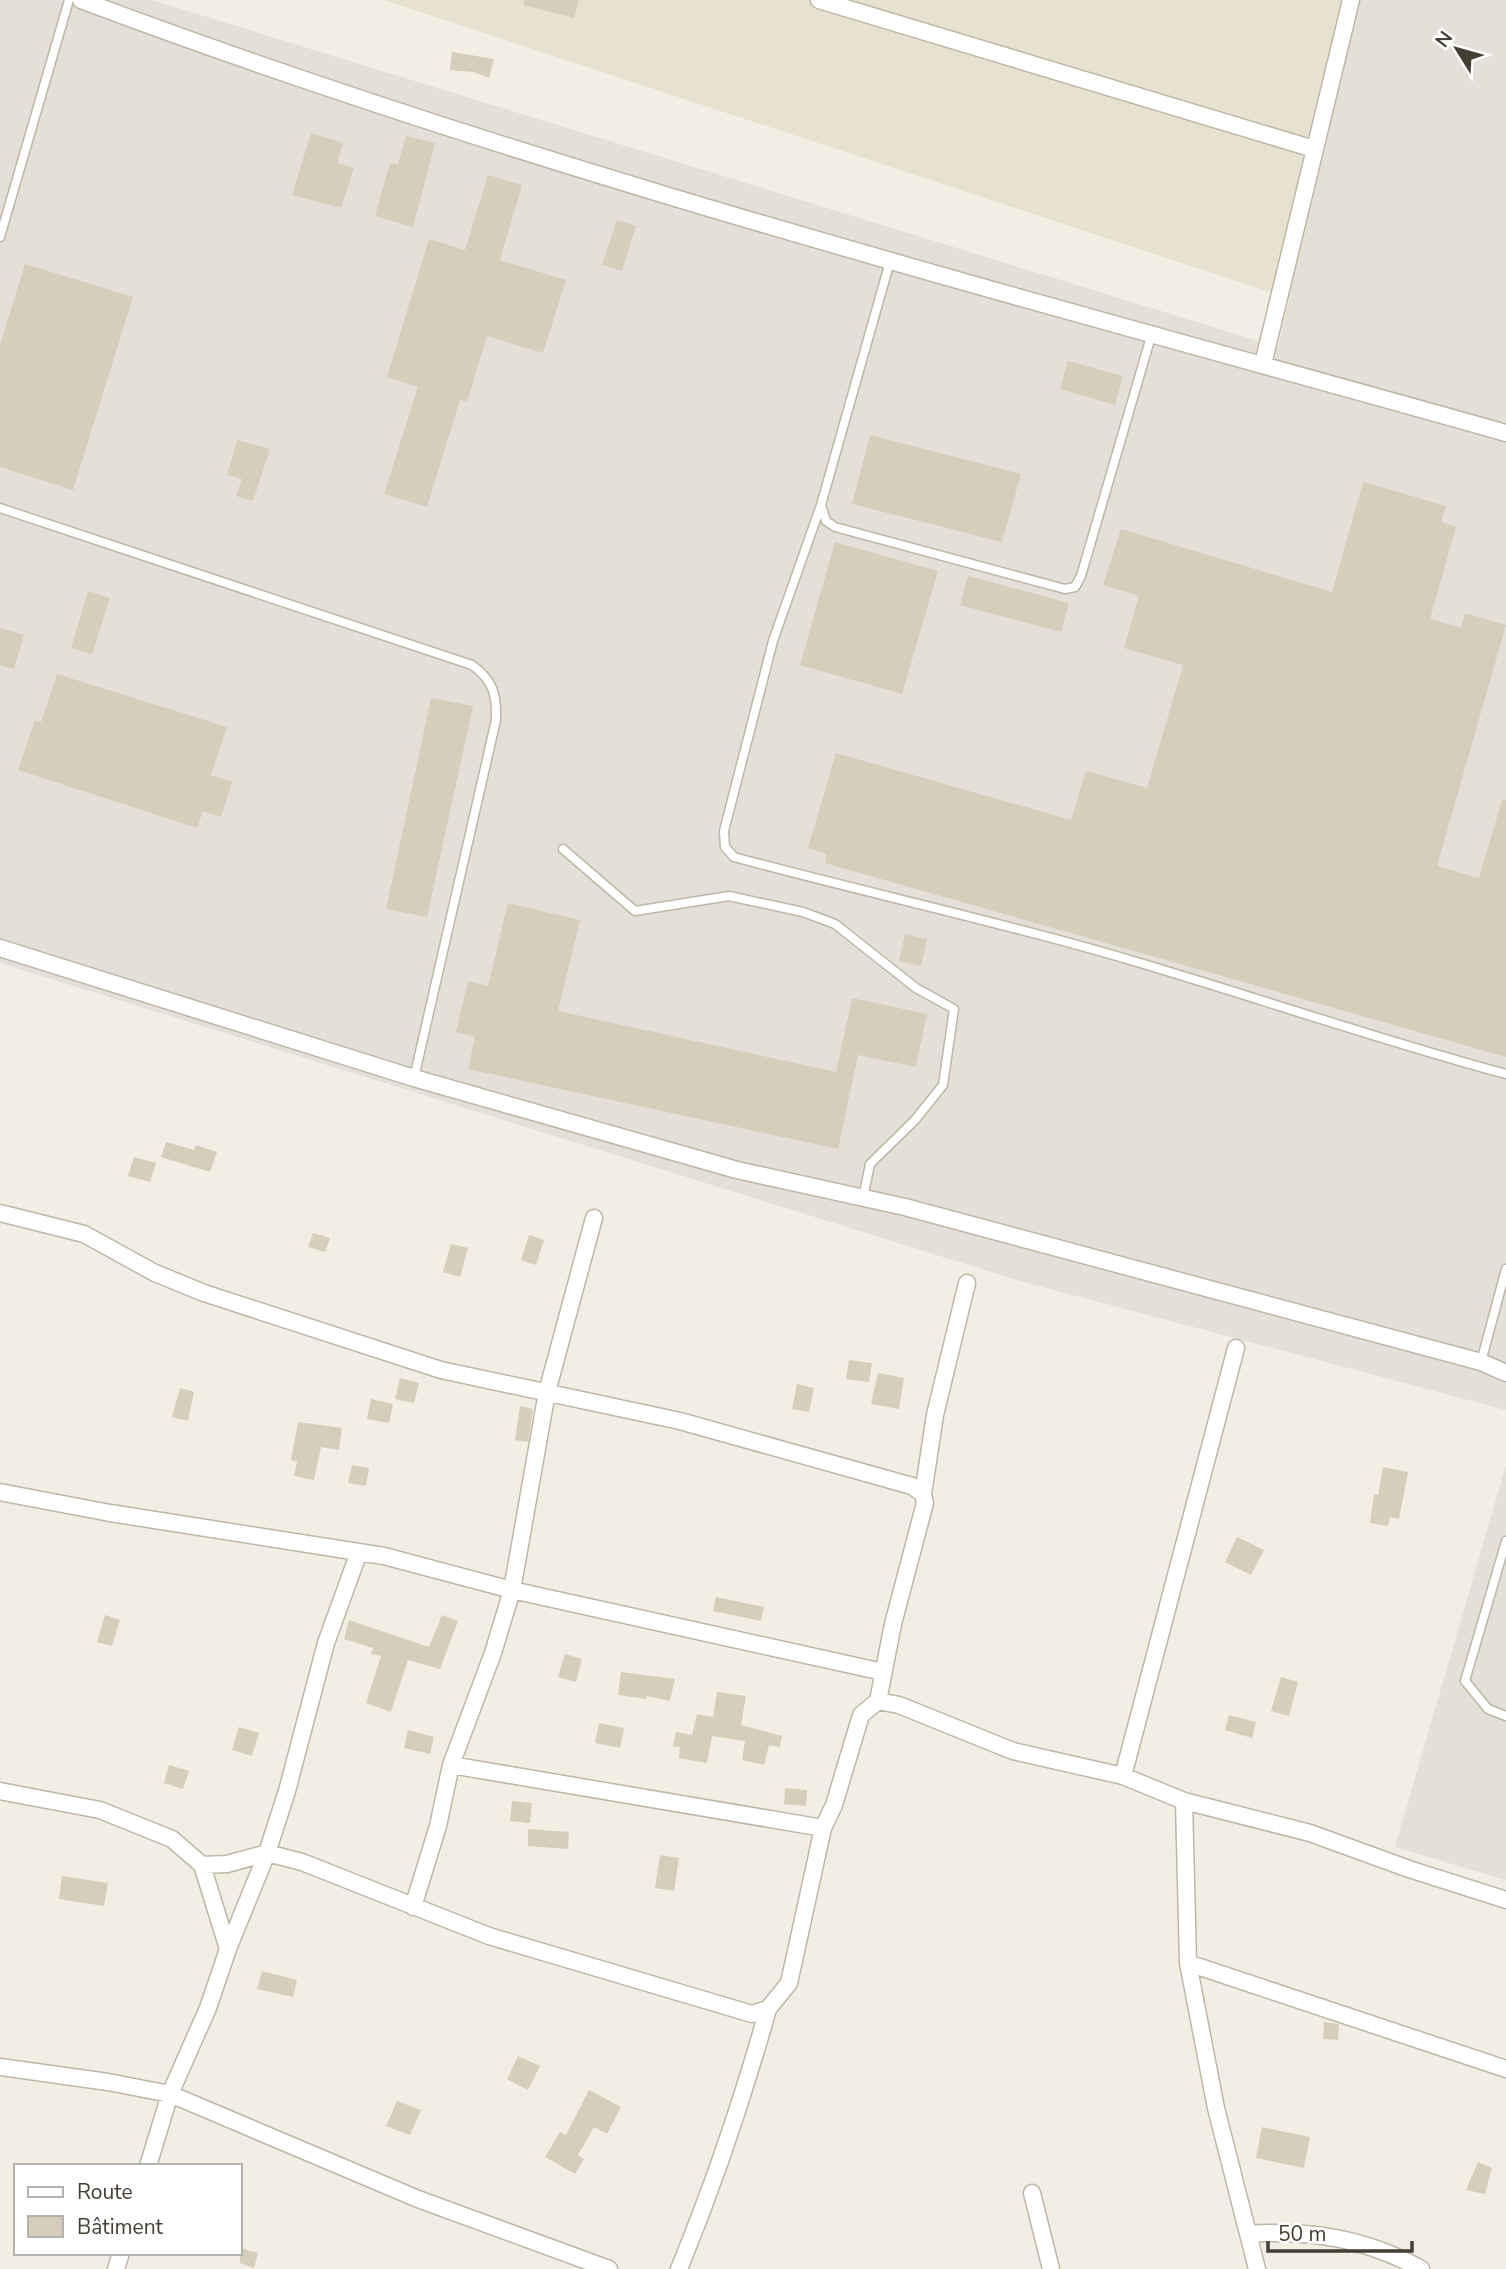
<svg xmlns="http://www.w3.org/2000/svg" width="1506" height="2269" font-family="'Nunito Sans',sans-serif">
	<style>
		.residential { fill: #e7e1d0 }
		.industrial { fill: #e4dfd8 }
		.building { fill: #d7cdbb }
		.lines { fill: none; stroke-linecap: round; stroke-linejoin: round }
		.service-casing { stroke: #beb7a5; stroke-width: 11 }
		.minor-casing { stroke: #beb7a5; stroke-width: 19 }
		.service { stroke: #fff; stroke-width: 8 }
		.minor { stroke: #fff; stroke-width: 16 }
	</style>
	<rect width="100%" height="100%" fill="#f2eee3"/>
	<!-- residential -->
	<path class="residential" d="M384,0H1367L1294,300Z"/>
	<!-- industrial -->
	<path class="industrial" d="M0,0H152L1278,347L1360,0H1506V1410L1020,1281L0,963Z
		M1506,1465V1880L1395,1847Z"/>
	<!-- building -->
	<path class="building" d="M524,0H579L574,18L523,5Z
		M452,52L494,59L489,78L474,72L450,70Z
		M311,133L343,143L337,163L354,168L341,208L292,195Z
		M406,136L435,143L413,227L375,216L390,163L398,165Z
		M488,175L522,185L500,260L566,280L543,353L487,336L467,402L460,400L427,507L384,494L418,387L387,377L429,239L465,250Z
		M617,220L636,226L622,271L602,265Z
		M25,264L133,297L73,490L0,467V345Z
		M1068,361L1123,376L1115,405L1060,389Z
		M870,435L1021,474L1002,542L852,504Z
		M237,440L270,449L253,501L236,496L242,479L227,475Z
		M1363,482L1446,506L1441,522L1456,527L1430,619L1461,628L1465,613L1506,625L1437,866L1479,878L1502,800H1506V1057L825,863L827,854L808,848L836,753L1071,820L1086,771L1147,788L1183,665L1124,648L1139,596L1103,585L1121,529L1332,592Z
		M835,542L938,571L902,694L800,665Z
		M968,576L1069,603L1061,632L960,605Z
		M88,591L110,598L92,654L71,648Z
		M0,628L24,635L14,669L0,665Z
		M57,674L227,727L211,775L232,782L221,817L203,811L197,828L18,770L35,720L41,722Z
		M431,698L473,706L427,917L386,909Z
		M508,903L580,920L558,1011L836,1072L852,998L927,1014L916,1067L858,1055L838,1149L468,1069L475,1037L456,1032L468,981L488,986Z
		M905,934L927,939L921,966L899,961Z
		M166,1142L194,1150L196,1145L217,1152L210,1172L161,1157Z
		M134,1157L156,1163L150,1182L128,1176Z
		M313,1233L330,1238L325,1252L308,1247Z
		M529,1235L544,1240L536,1265L521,1260Z
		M451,1244L468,1248L460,1277L443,1272Z
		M849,1360L872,1363L869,1382L846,1379Z
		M878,1373L904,1378L899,1409L871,1404Z
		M400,1378L419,1383L414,1403L395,1399Z
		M797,1384L814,1388L809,1412L792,1409Z
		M180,1388L194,1392L188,1421L172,1417Z
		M371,1399L393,1404L389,1423L367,1419Z
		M520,1406L533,1409L528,1442L515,1440Z
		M298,1422L342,1428L339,1450L321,1447L314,1480L294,1476L297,1461L291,1460Z
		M352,1465L369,1468L366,1486L348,1483Z
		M1383,1467L1408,1472L1399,1519L1390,1517L1388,1526L1370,1523L1374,1494L1378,1495Z
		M1237,1537L1264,1550L1251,1575L1225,1562Z
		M716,1597L764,1607L761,1621L713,1611Z
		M105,1615L120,1620L112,1646L97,1642Z
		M442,1615L458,1621L440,1669L408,1660L391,1712L366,1703L381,1656L371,1654L373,1648L344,1639L349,1620L429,1647Z
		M565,1654L582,1659L576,1682L558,1677Z
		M621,1672L675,1679L670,1701L647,1696L646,1699L618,1695Z
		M1281,1677L1298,1682L1289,1716L1271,1711Z
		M717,1692L746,1696L741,1725L782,1736L780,1747L769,1745L764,1765L742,1760L745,1741L712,1736L707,1763L679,1758L680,1747L673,1746L676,1732L692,1735L697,1714L713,1717Z
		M1229,1715L1256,1722L1252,1738L1225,1730Z
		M599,1723L624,1728L620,1748L595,1743Z
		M239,1727L259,1733L252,1756L232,1750Z
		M408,1730L434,1737L430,1754L404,1748Z
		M169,1765L189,1771L183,1789L164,1783Z
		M785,1788L807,1790L806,1806L784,1804Z
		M512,1801L532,1803L530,1823L510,1821Z
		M528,1829L569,1832L568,1849L528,1846Z
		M660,1855L679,1858L674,1891L655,1888Z
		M62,1876L108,1883L104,1906L59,1899Z
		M262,1971L297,1980L293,1997L257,1989Z
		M1324,2022L1339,2024L1338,2040L1323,2039Z
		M518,2056L540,2066L528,2090L507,2079Z
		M589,2090L621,2107L607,2134L594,2127L578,2155L584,2159L575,2174L545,2157L560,2132L566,2135Z
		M397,2101L421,2110L410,2135L386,2126Z
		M1262,2127L1310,2137L1304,2168L1256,2158Z
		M1478,2162L1492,2168L1485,2194L1466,2190Z
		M240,2248L258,2253L254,2268L240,2263Z"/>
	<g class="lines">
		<!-- service casing -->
		<g class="service-casing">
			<path id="service" d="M0,237L69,0
				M891,258L821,505L826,521L835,527L1065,589L1075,587L1081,576L1152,333
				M821,505L773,641L724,831L725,847L734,857C866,893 999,921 1130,960C1256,997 1379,1040 1506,1074
				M0,508L472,665C493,680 497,695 496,720L414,1078
				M563,849L635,911L729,896L803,912L835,924L916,988L954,1009L943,1085L915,1120L870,1164L863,1198
				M1481,1362L1506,1269
				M1506,1541L1465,1681L1488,1709L1506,1716"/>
		</g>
		<!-- minor casing -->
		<g class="minor-casing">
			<path id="minor" d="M81,0C544,174 1030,299 1506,433
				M819,0L1314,149
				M1263,364L1351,0
				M0,948L414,1078L737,1170L905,1207L1481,1362L1506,1373
				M0,1213L84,1234L155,1273L204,1293L441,1370L680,1421L912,1486L923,1494
				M0,1492L110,1513L384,1556L512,1590L883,1672
				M878,1701L893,1624L925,1503L923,1494L935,1415L967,1283
				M451,1765L823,1828
				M1123,1776L1236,1348
				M0,1791L100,1810L172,1839L202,1865L227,1864L267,1853L302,1862L489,1936L752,2014L768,2009L789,1983L823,1828L834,1805L861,1715L878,1701L899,1705L1013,1751L1123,1776L1184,1801L1310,1833L1409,1869L1506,1900
				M1184,1801L1188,1963L1216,2108L1257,2269
				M413,1907L438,1826L451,1765L493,1653L512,1590L547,1392L594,1218
				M228,1949L267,1853L287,1791L326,1643L359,1552
				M1188,1963L1506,2069
				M0,2067L108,2082L170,2094L418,2199L609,2269
				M148,2166L170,2094L208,2008L228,1949L202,1865
				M1032,2193L1051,2269
				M1248,2234C1311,2230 1365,2238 1421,2269
				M116,2269L121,2253
				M679,2269C714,2184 743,2098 768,2009"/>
		</g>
		<!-- service -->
		<use href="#service" class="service"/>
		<!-- minor -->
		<use href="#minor" class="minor"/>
	</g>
	<!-- legend -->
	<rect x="14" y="2164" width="228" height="91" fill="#ffffff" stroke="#b4b2ad" stroke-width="2"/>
	<rect x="28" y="2187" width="35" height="10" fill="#ffffff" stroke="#b4b2ad" stroke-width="2"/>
	<text x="77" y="2199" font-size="21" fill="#443e33">Route</text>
	<rect x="28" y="2216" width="35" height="21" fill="#d7cdbb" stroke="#b4b2ad" stroke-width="2"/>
	<text x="77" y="2234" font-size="21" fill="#443e33">Bâtiment</text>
	<!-- north arrow -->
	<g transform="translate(1457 49) rotate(307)" stroke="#ffffff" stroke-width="5" paint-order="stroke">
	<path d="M0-5L12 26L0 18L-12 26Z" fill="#443e33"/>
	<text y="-10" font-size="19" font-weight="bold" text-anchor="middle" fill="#443e33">N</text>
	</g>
	<!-- scale -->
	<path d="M1268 2241v10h144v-10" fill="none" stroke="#443e33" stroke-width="3.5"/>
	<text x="1278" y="2241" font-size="21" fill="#443e33" stroke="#ffffff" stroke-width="5" paint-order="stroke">50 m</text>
</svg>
